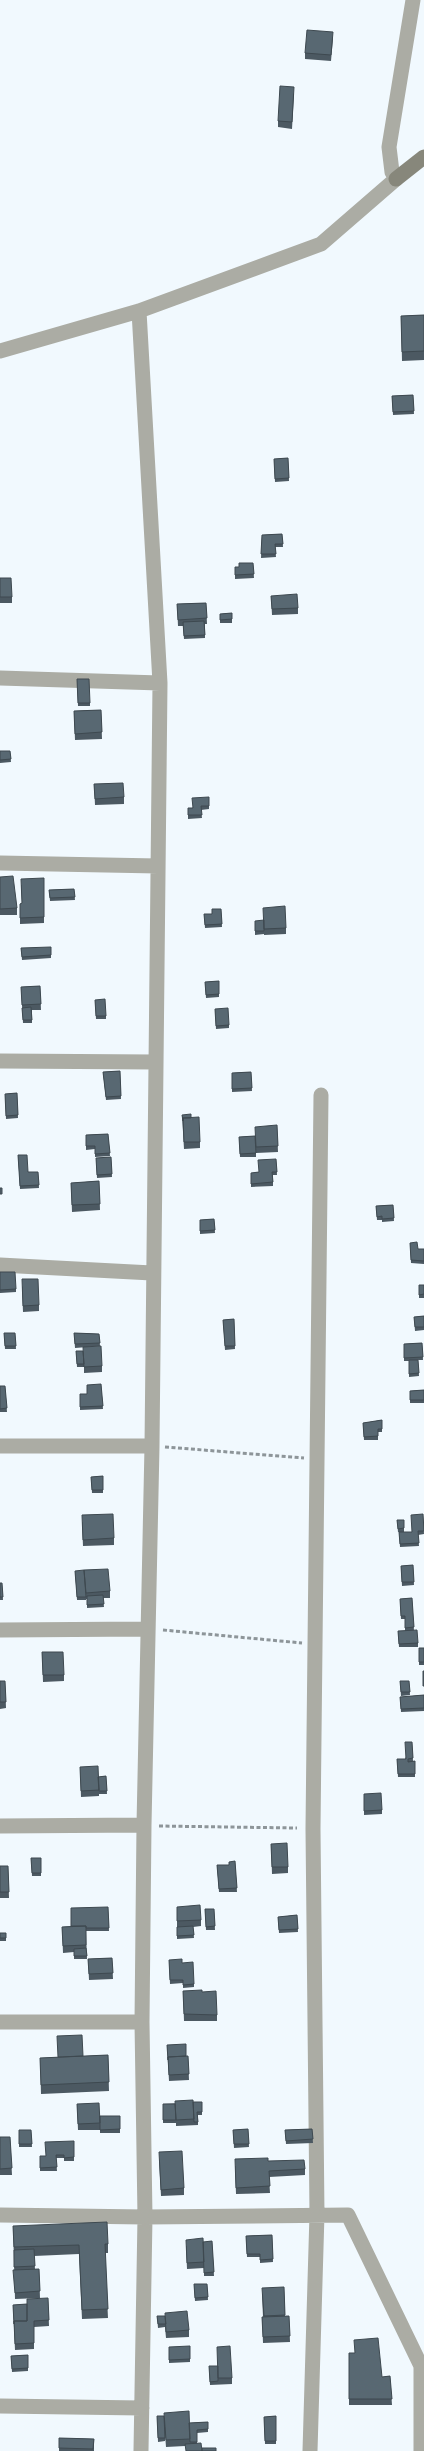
<svg xmlns="http://www.w3.org/2000/svg" width="424" height="2451" font-family="'Asap Condensed',sans-serif">
	<style>
		.lines { fill: none; stroke-linecap: round; stroke-linejoin: round }
		.path { stroke: #8d9599; stroke-width: 3; stroke-dasharray: 4 2.5; stroke-linecap: butt }
		.street { stroke: #abaca4; stroke-width: 15 }
		.secondary { stroke: #87877b; stroke-width: 15 }
		.wall { fill: #4c5962 }
		.building { fill: #586872; stroke: #3e4950 }
	</style>
	<rect width="100%" height="100%" fill="#f1f9fe"/>
	<g class="lines">
		<!-- path -->
		<path class="path" d="M165,1447L304,1458
			M163,1630L302,1643
			M159,1826L297,1828"/>
		<!-- street -->
		<path class="street" d="M139,311L160,683L152,1446L144,1825L142,2022L145,2217L141,2451
			M0,351L139,311L321,244L396,179L392,172L389,147L413,0
			M0,678L160,683
			M0,863L158,866
			M0,1061L155,1062
			M0,1265L152,1273
			M0,1446H152
			M0,1630L147,1629
			M0,1826L144,1825
			M0,2022H142
			M0,2215L145,2217L348,2215L421,2366V2451
			M0,2406L142,2408
			M310,2451L317,2214L313,1829L321,1095"/>
		<!-- secondary -->
		<path class="secondary" d="M396,179L424,157"/>
	</g>
	<!-- wall -->
	<path class="wall" d="M333,38L331,61L305,59V53Z
		M294,93L292,129L278,127V121Z
		M424,315V360L402,361L401,316Z
		M413,395L414,414L393,415L392,396Z
		M288,458L289,481L275,482L274,459Z
		M282,534L283,547H275L276,557L261,558L262,535Z
		M253,563L254,578L235,579V567H239Z
		M0,578L12,597V603H0Z
		M271,596L298,608V614L272,615Z
		M206,603L207,624H205V638L184,639L183,626H178L177,604Z
		M232,613V623H220V614Z
		M77,679L90,703V706H78Z
		M101,710L102,739L75,740L74,711Z
		M0,751H10L11,762L0,763Z
		M94,784L124,797V804L95,805Z
		M209,797V809L201,810L202,818L188,819V808H192Z
		M0,877L17,908V915H0Z
		M44,878V923L20,924V904L22,903L21,885Z
		M74,889L75,900L50,901L49,890Z
		M221,909L222,927L205,928L204,914H212Z
		M255,924L286,928V934L264,935V934L255,935Z
		M21,948L51,955V958L22,960Z
		M219,981V997L206,998L205,982Z
		M40,986L41,1010H32V1023H23L21,987Z
		M95,1000L106,1016V1019H96Z
		M215,1009L229,1025V1028L216,1029Z
		M120,1071L121,1099L106,1100L103,1072Z
		M251,1072L252,1091L232,1092V1073Z
		M17,1093L18,1118L6,1119L5,1094Z
		M182,1115L200,1142V1148L184,1149Z
		M277,1125L278,1152L256,1153V1157H240L239,1137L255,1136Z
		M108,1134L110,1156L95,1157V1149L86,1150V1135Z
		M18,1155L28,1172H38L39,1188L20,1189Z
		M111,1157L112,1177L97,1178L96,1158Z
		M276,1159L277,1175H273V1186L251,1187V1173L259,1172Z
		M99,1181L100,1210L72,1212L71,1183Z
		M393,1205L394,1221L382,1222V1220H377L376,1206Z
		M214,1219L215,1233L200,1234V1220Z
		M410,1243L418,1249H424V1264L411,1263Z
		M0,1272L16,1289V1292L0,1293Z
		M419,1285H424V1298H419Z
		M22,1286L39,1305V1311L23,1312Z
		M424,1316V1330L415,1331L414,1317Z
		M234,1319L235,1349L225,1350L223,1320Z
		M4,1333H15L16,1349H5Z
		M74,1333L99,1334L100,1346L75,1348Z
		M422,1343L423,1360H415H418L419,1376L409,1377V1361H404V1344Z
		M76,1351L102,1366V1372L84,1373V1367H77Z
		M101,1384L103,1409L80,1410V1394H87Z
		M0,1386H5L7,1412H0Z
		M424,1390V1403H410V1391Z
		M382,1420V1432H378V1440H364L363,1423Z
		M103,1476V1493H92L91,1477Z
		M423,1514L424,1534L418,1535L419,1546L400,1547L399,1532H412Z
		M397,1520H404V1532H398Z
		M82,1522L114,1538V1545L83,1546Z
		M413,1565L414,1585L402,1586L401,1566Z
		M75,1571L110,1591V1598H103L104,1607L87,1608V1599H86V1600H77Z
		M0,1583H2L3,1600H0Z
		M412,1598L414,1631L418,1643V1647H399L398,1631H405V1619H401L400,1599Z
		M419,1648H424V1665H419Z
		M42,1652L64,1675V1681L43,1682Z
		M0,1681H5L6,1708L0,1709Z
		M400,1681H409L410,1695L401,1696Z
		M424,1695V1711L401,1712L400,1697Z
		M412,1742L413,1761H415V1777H398L397,1759H405Z
		M80,1767L98,1777L106,1776L107,1794H99V1791V1796L81,1797Z
		M364,1794L382,1810V1814L364,1815Z
		M271,1844L288,1867V1873L272,1874Z
		M31,1858H41V1876H32Z
		M235,1861L237,1892H219L217,1865H229Z
		M0,1866H8L9,1898H0Z
		M108,1907L109,1931H86L87,1959H74V1952L63,1953L62,1927L71,1926Z
		M177,1907L201,1920V1926L193,1927L194,1938L177,1939Z
		M205,1909H214L215,1930H206Z
		M297,1915L298,1932L279,1933L278,1917Z
		M0,1933H6V1941H0Z
		M112,1958L113,1979L89,1980L88,1959Z
		M169,1960L182,1963L194,1984V1987L183,1988V1983L170,1984Z
		M183,1991L202,1992L217,2015V2021H184Z
		M167,2045L186,2056H188L189,2080L169,2081Z
		M108,2055L109,2091L41,2094L40,2058Z
		M202,2102V2115H198V2125L176,2126V2123H163V2104Z
		M77,2104L100,2116H120V2133H100V2125V2130H78Z
		M248,2129L249,2147L234,2148L233,2130Z
		M312,2129L313,2143L286,2144L285,2130Z
		M19,2130H31L32,2147H19Z
		M0,2137H10L12,2175H0Z
		M74,2141V2161H64V2158H56L57,2171H40V2156H46Z
		M159,2159L184,2188V2195L161,2196Z
		M268,2161L305,2169V2175L269,2177L270,2193L236,2194L235,2166Z
		M13,2226L108,2244V2253H105L108,2318L82,2319L79,2254L34,2256L35,2269H39L40,2298L15,2299Z
		M272,2235L273,2262L260,2263V2257H247L246,2236Z
		M212,2241L214,2276H204V2266V2268L187,2269L186,2246Z
		M194,2284H207L208,2300L195,2301Z
		M284,2287L285,2316H289L290,2342L263,2343L262,2317H263L262,2294Z
		M48,2298L49,2326L34,2327V2349L15,2350L13,2305L27,2304Z
		M157,2316L189,2330V2337L166,2338L165,2327L158,2328Z
		M169,2347L190,2359V2362L169,2363Z
		M349,2353L382,2377L390,2376L392,2405H349Z
		M28,2355V2371L12,2372L11,2356Z
		M209,2366L232,2378V2384L210,2385Z
		M157,2416L189,2423L208,2422V2432L197,2433V2443L202,2448L185,2446L166,2447L165,2434V2441L158,2442Z
		M276,2416V2444H265L264,2417Z
		M59,2438L94,2439V2451H59Z"/>
	<!-- building -->
	<path class="building" d="M307,30L333,32L331,55L305,53Z
		M280,86L294,87L292,122L278,121Z
		M424,315V351L402,352L401,316Z
		M413,395L414,411L393,412L392,396Z
		M288,458L289,478L275,479L274,459Z
		M282,534L283,544H275L276,554H261L262,535Z
		M239,563H253L254,574L235,575V567H239Z
		M0,578H11L12,597H0Z
		M297,594L298,608L272,609L271,596Z
		M206,603L207,618L178,620L177,604Z
		M232,613V619L220,620V614Z
		M204,621L205,635L184,636L183,622Z
		M77,679H89L90,703H78Z
		M101,710L102,732L75,734L74,711Z
		M0,751H10L11,759L0,760Z
		M123,783L124,797L95,799L94,784Z
		M209,797V806H201L202,815H188V808H193L192,798Z
		M13,876L17,908L0,909V877Z
		M44,878V917L20,918V904L22,903L21,879Z
		M74,889L75,897L50,898L49,890Z
		M285,906L286,928L264,929L263,908Z
		M212,909H221L222,924L205,925L204,914H212Z
		M264,920V931H255V921Z
		M51,947V955L22,957L21,948Z
		M219,981V994L206,995L205,982Z
		M40,986L41,1004L22,1005L21,987Z
		M105,999L106,1016H96L95,1000Z
		M31,1007L32,1020H23L22,1008Z
		M228,1008L229,1025L216,1026L215,1009Z
		M120,1071L121,1096L106,1097L103,1072Z
		M251,1072L252,1088L232,1089V1073Z
		M17,1093L18,1115L6,1116L5,1094Z
		M191,1114V1118H183V1121L182,1115Z
		M199,1117L200,1142H184L183,1118Z
		M277,1125L278,1146L256,1147L255,1127Z
		M108,1134L110,1153L95,1154V1146H86V1135Z
		M255,1136L256,1153L240,1154L239,1137Z
		M18,1155H27L28,1172H38L39,1185L20,1186Z
		M111,1157L112,1174L97,1175L96,1158Z
		M276,1159L277,1172H272L273,1182L251,1184V1173L259,1172L258,1160Z
		M99,1181L100,1204L72,1205L71,1183Z
		M0,1188H2V1194H0Z
		M393,1205L394,1218L382,1219V1216L377,1217L376,1206Z
		M214,1219L215,1230L200,1231V1220Z
		M417,1242L418,1249H424V1261L411,1260L410,1243Z
		M0,1272H15L16,1289L0,1290Z
		M22,1279H38L39,1305L23,1306Z
		M419,1285H424V1294L419,1295Z
		M424,1316V1327H415L414,1317Z
		M234,1319L235,1346H225L223,1320Z
		M4,1333H15L16,1346H5Z
		M74,1333L99,1334L100,1343L75,1344Z
		M422,1343L423,1357L404,1358V1344Z
		M101,1346L102,1366L84,1367L83,1347Z
		M76,1351H83L84,1364H77Z
		M409,1360H418L419,1373L409,1374Z
		M101,1384L103,1406L80,1407V1394H87V1385Z
		M0,1386H5L7,1408L0,1409Z
		M424,1390V1400H410V1391Z
		M382,1420V1429H378V1436L364,1437L363,1423Z
		M103,1476V1490H92L91,1477Z
		M113,1514L114,1538L83,1540L82,1515Z
		M423,1514L424,1531H418L419,1543L400,1544L399,1532H412L411,1515Z
		M397,1520H404V1528L398,1529Z
		M413,1565L414,1582H402L401,1566Z
		M108,1569L110,1591L86,1593L84,1570Z
		M84,1570L86,1597H77L75,1571Z
		M0,1583H2L3,1597H0Z
		M103,1595L104,1604L87,1605V1596Z
		M412,1598L414,1627L405,1628V1616H401L400,1599Z
		M417,1630L418,1643L399,1644L398,1631Z
		M419,1648H424V1662H419Z
		M42,1652H63L64,1675H43Z
		M423,1671H424V1686H423Z
		M0,1681H5L6,1702H0Z
		M400,1681H409L410,1692H401Z
		M424,1695V1708L401,1709L400,1697Z
		M405,1742H412L413,1758L408,1759V1762L415,1761V1774H398L397,1759H406Z
		M98,1766L99,1790L81,1791L80,1767Z
		M106,1776L107,1791H99L98,1777Z
		M381,1793L382,1810L364,1811V1794Z
		M287,1843L288,1867H272L271,1844Z
		M31,1858H41V1873H32Z
		M235,1861L237,1888L219,1889L217,1865H229V1862Z
		M0,1866H8L9,1892H0Z
		M200,1905L201,1920L177,1921V1907Z
		M108,1907L109,1928H86V1926H71V1908Z
		M205,1909H214L215,1926L206,1927Z
		M297,1915L298,1929L279,1930L278,1917Z
		M86,1926V1945L63,1946L62,1927Z
		M193,1926L194,1935L177,1936V1927Z
		M0,1933H6V1938H0Z
		M86,1948L87,1956H74V1949Z
		M112,1958L113,1973L89,1974L88,1959Z
		M182,1959V1963L193,1962L194,1984L183,1985V1980H170L169,1960Z
		M202,1990V1992L216,1991L217,2015L184,2014L183,1991Z
		M82,2035L83,2056L58,2057L57,2036Z
		M186,2044V2056L168,2057V2060L167,2045Z
		M108,2055L109,2082L41,2085L40,2058Z
		M188,2056L189,2074L169,2075L168,2057Z
		M193,2100L194,2119L176,2120L175,2101Z
		M193,2102H202V2112H197L198,2122H194Z
		M99,2103L100,2123L78,2124L77,2104Z
		M163,2104H175L176,2120H163Z
		M100,2116H120V2129L100,2130Z
		M248,2129L249,2144H234L233,2130Z
		M312,2129L313,2139L286,2141L285,2130Z
		M19,2130H31L32,2144H19Z
		M0,2137H10L12,2168L0,2169Z
		M74,2141V2157L64,2158V2155H56L57,2167L40,2168V2156H46L45,2142Z
		M182,2151L184,2188L161,2190L159,2152Z
		M268,2158V2161L304,2160L305,2169L269,2171L270,2186L236,2188L235,2159Z
		M107,2222L108,2244H105L108,2309L82,2310L79,2245L14,2247L13,2226Z
		M272,2235L273,2259L260,2260V2254H247L246,2236Z
		M203,2238L204,2262L187,2263L186,2240Z
		M212,2241L214,2272L204,2273L203,2242Z
		M34,2249L35,2266L14,2267V2250Z
		M39,2269L40,2291L15,2293L13,2270Z
		M194,2284H207L208,2297L195,2298Z
		M284,2287L285,2315L264,2316L262,2288Z
		M48,2298L49,2320L34,2321V2343L15,2344L14,2321H27V2299Z
		M27,2304V2321H14V2324L13,2305Z
		M187,2311L189,2330L166,2332L165,2313Z
		M157,2316H165L166,2324H158Z
		M289,2316L290,2336L263,2337L262,2317Z
		M378,2338L382,2377L390,2376L392,2399H349V2353H355L354,2340Z
		M190,2346V2359L169,2360V2347Z
		M230,2346L232,2378H218L217,2347Z
		M28,2355V2368L12,2369L11,2356Z
		M209,2366H218V2381L210,2382Z
		M189,2411L190,2439L166,2440L164,2413Z
		M157,2416H164L165,2438H158Z
		M276,2416V2441H265L264,2417Z
		M208,2422V2429L197,2430V2442H190L189,2423Z
		M59,2438L94,2439L93,2449L59,2448Z
		M201,2443L202,2451H186L185,2444Z
		M202,2448H216V2451H202Z"/>
</svg>
